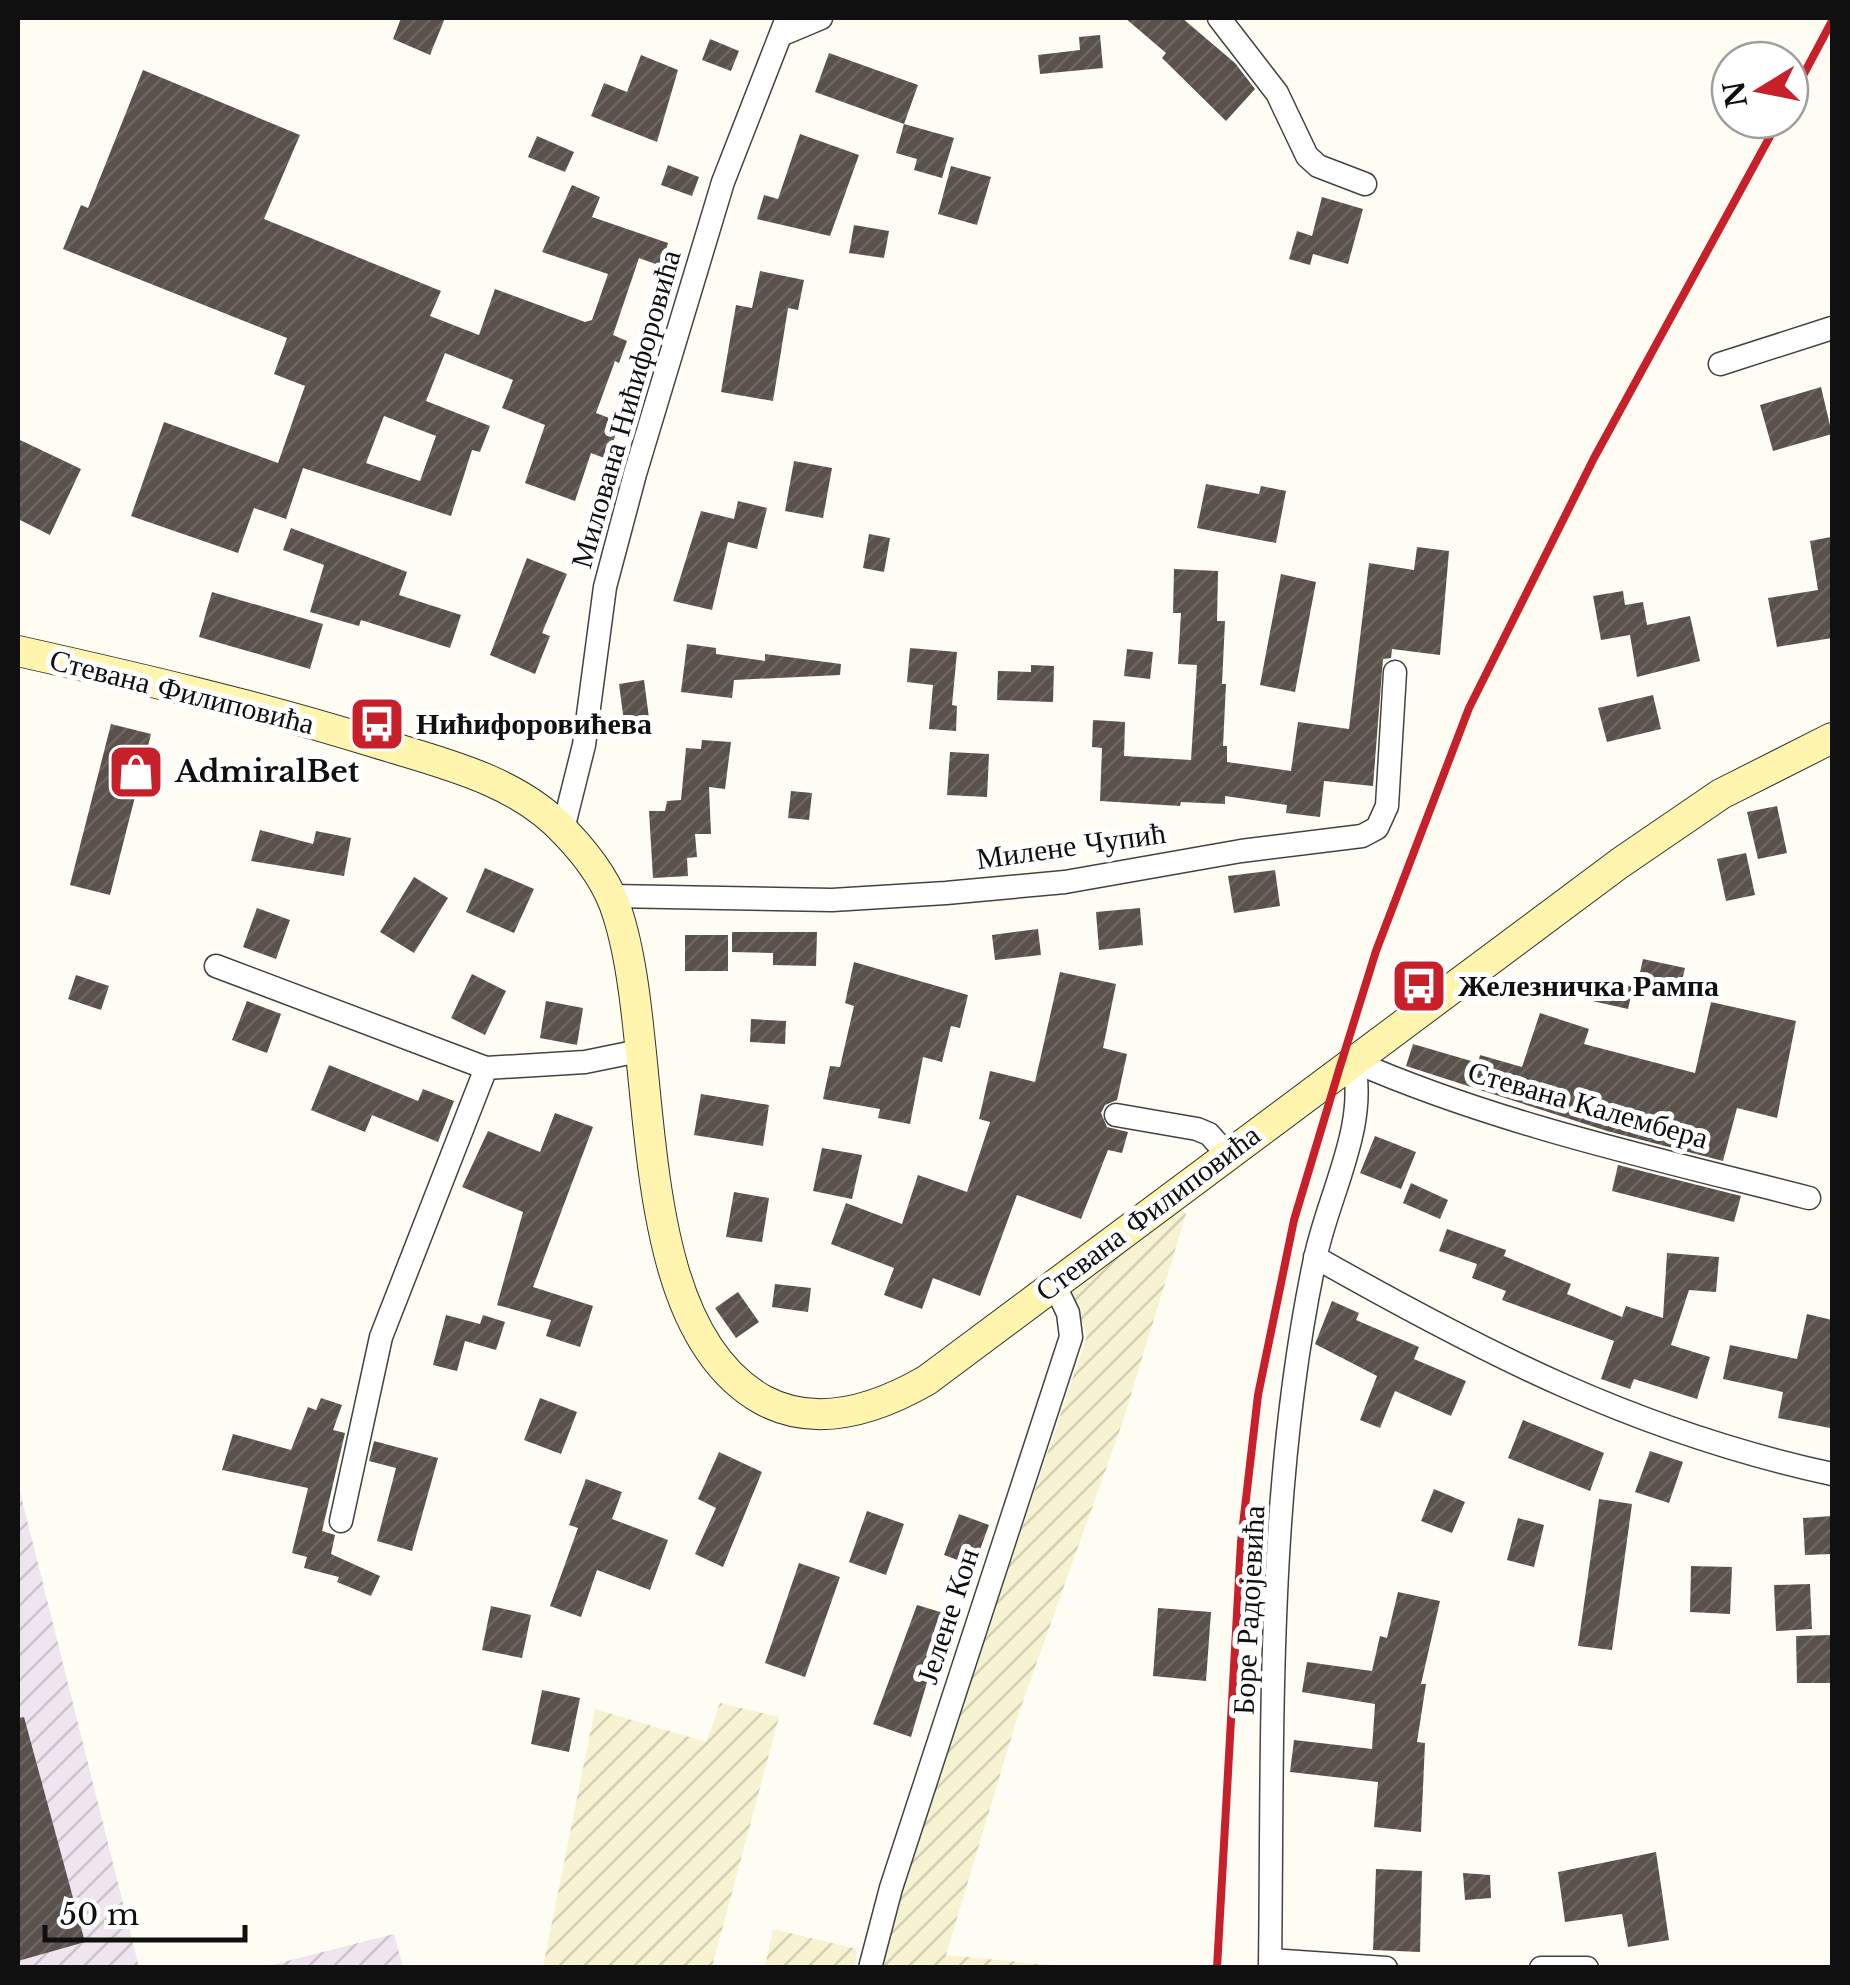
<svg xmlns="http://www.w3.org/2000/svg" width="1850" height="1985" font-family="'Libre Baskerville',serif">
	<style>
		.industrial { fill: url(#industrial-furrows) }
		.farmland { fill: url(#farmland-furrows) }
		.building { fill: url(#building-hatch); fill-rule: evenodd }
		.lines { fill: none; stroke-linecap: round; stroke-linejoin: round }
		.minor-casing { stroke: #434343; stroke-width: 25 }
		.secondary-casing { stroke: #323232; stroke-width: 32 }
		.minor { stroke: #fff; stroke-width: 22 }
		.secondary { stroke: #fff5ae; stroke-width: 30 }
		.rail { stroke: #c8202b; stroke-width: 8 }
		.labels { text-anchor: middle; stroke-width: 10; stroke-linejoin: round; paint-order: stroke }
		.street-label { font-size: 30px; fill: #101010; stroke: #fff }
		.poi-label { font-size: 30px; font-weight: bold; fill: #101010; stroke: #fff; text-anchor: start }
	</style>
	<defs>
		<pattern id="industrial-furrows" width="10" height="10" patternUnits="userSpaceOnUse" patternTransform="scale(2.5)"><rect width="10" height="10" fill="#eee5ef"/><path d="M-1 1l2-2M0 10L10 0M9 11l2-2" fill="none" stroke="#cbc3cc"/></pattern>
		<pattern id="farmland-furrows" width="10" height="10" patternUnits="userSpaceOnUse" patternTransform="scale(2.5)"><rect width="10" height="10" fill="#f7f3d2"/><path d="M-1 1l2-2M0 10L10 0M9 11l2-2" fill="none" stroke="#d3cfb3"/></pattern>
		<pattern id="building-hatch" width="6" height="6" patternUnits="userSpaceOnUse" patternTransform="scale(2.5)"><rect width="6" height="6" fill="#5a514c"/><path d="M-1 1l2-2M0 6l6-6M5 7l2-2" fill="none" stroke="#6d6561"/></pattern>
	</defs>
	<rect width="100%" height="100%" fill="#fffdf3"/>
	<!-- industrial -->
	<path class="industrial" d="M18,1484L139,1967H18Z
		M394,1934L403,1967H263Z"/>
	<!-- farmland -->
	<path class="farmland" d="M1169,1196L1186,1214L1122,1424L1018,1715L946,1955L1070,1967L881,1968L916,1842L1087,1336L1064,1278Z
		M720,1703L779,1717L712,1967H543L595,1709L706,1742Z
		M773,1929L857,1949L855,1967H765Z"/>
	<!-- building -->
	<path class="building" d="M401,18H445L430,55L393,39Z
		M1125,18H1182L1235,63L1255,89L1226,121L1162,58L1166,53Z
		M1100,35L1103,68L1040,74L1038,55L1080,50L1079,37Z
		M710,39L739,51L731,71L702,60Z
		M829,53L918,85L904,124L815,92Z
		M641,55L678,70L657,142L591,116L604,83L627,92Z
		M143,70L300,135L264,219L441,291L430,316L479,335L495,289L585,322L592,320L608,274L542,252L572,185L600,197L592,217L668,243L661,266L639,258L613,335L627,341L619,363L615,361L596,413L620,422L607,459L591,453L575,501L525,483L545,425L502,408L513,380L445,353L426,401L490,426L480,452L472,450L451,516L303,468L286,519L254,508L238,553L131,516L164,422L278,463L305,386L274,374L287,338L63,249L81,205L88,208ZM384,416L436,436L420,481L366,463Z
		M904,124L954,138L942,178L914,170L917,159L896,153Z
		M800,134L859,155L830,236L757,219L764,195L778,199Z
		M537,136L574,152L565,172L528,157Z
		M668,165L699,177L692,196L661,185Z
		M951,166L991,177L977,225L938,214Z
		M1322,197L1363,209L1348,264L1313,254L1310,265L1289,259L1297,231L1312,236Z
		M854,225L889,231L884,258L849,253Z
		M760,271L804,280L798,310L788,308L773,401L721,392L736,305L752,308Z
		M1821,387L1832,434L1773,451L1760,405Z
		M18,439L81,469L50,535L18,519Z
		M794,461L832,468L823,518L785,511Z
		M1206,484L1259,494L1261,486L1286,491L1276,543L1197,528Z
		M738,501L767,508L757,549L728,542L712,610L673,601L701,511L734,519Z
		M291,528L407,572L399,595L461,615L450,648L361,620L359,626L310,612L324,565L283,550Z
		M869,534L890,538L884,572L863,568Z
		M1831,537L1832,638L1777,647L1768,598L1818,590L1810,541Z
		M1417,547L1449,551L1440,655L1392,649L1391,658L1383,659L1373,786L1324,781L1320,817L1286,813L1287,805L1225,796V804L1181,802L1180,806L1100,801L1102,748L1092,747L1093,720L1125,722L1124,756L1191,760L1197,665L1178,664L1181,613H1173L1174,569L1218,571L1217,621H1225L1222,684H1226L1223,746H1227V762L1291,771L1298,722L1349,729L1369,563L1414,570Z
		M527,558L567,574L542,633L550,636L535,674L490,655Z
		M1281,574L1316,582L1295,692L1260,685Z
		M1623,591L1625,605L1643,602L1647,625L1690,616L1700,661L1637,677L1630,635L1601,640L1593,596Z
		M212,592L323,624L310,669L199,637Z
		M687,644L716,648V654L765,661V654L841,664L840,675L734,680L732,698L681,692Z
		M910,648L957,652L952,705L957,706L956,731L929,729L933,685L907,682Z
		M1127,649L1153,652L1150,679L1124,676Z
		M1031,665L1054,666L1053,702L997,700L998,671L1031,672Z
		M644,680L649,718L624,722L619,684Z
		M1653,695L1661,729L1607,742L1598,708Z
		M111,724L151,734L110,895L70,885Z
		M702,740L731,742L725,789L709,787L711,834H695L697,857L687,858L688,876L653,878L649,811H665L667,801L681,800L686,748L701,749Z
		M950,752L989,754L987,797L947,795Z
		M791,791L812,793L809,820L788,818Z
		M1777,806L1787,853L1758,859L1747,812Z
		M260,830L313,844L316,831L351,838L344,876L251,861Z
		M1746,853L1755,895L1726,901L1717,859Z
		M485,868L534,889L514,933L466,912Z
		M1275,870L1280,906L1234,913L1228,876Z
		M414,877L448,898L414,953L380,932Z
		M257,908L290,920L276,959L243,947Z
		M1140,908L1143,945L1099,950L1096,912Z
		M1038,929L1041,955L995,960L992,935Z
		M732,932H817L816,966L773,965V953L732,952Z
		M685,935H728V971H685Z
		M1643,959L1685,968L1680,990L1638,981Z
		M854,962L968,995L960,1028L951,1026L942,1062L923,1057L910,1124L878,1118L880,1109L823,1099L830,1066L840,1067L854,1006L845,1003Z
		M1060,972L1116,984L1103,1048L1127,1054L1117,1100L1105,1105L1101,1113L1107,1127L1128,1132L1122,1153L1108,1150L1081,1219L1017,1195L980,1296L933,1278L922,1309L884,1295L894,1268L831,1244L846,1203L902,1224L918,1175L967,1192L990,1122L979,1119L990,1071L1035,1082Z
		M472,974L506,991L485,1035L451,1018Z
		M76,975L109,986L101,1010L68,999Z
		M1592,978L1633,987L1628,1009L1588,1000Z
		M247,1001L281,1014L267,1053L232,1040Z
		M546,1001L583,1008L577,1045L540,1038Z
		M1711,1002L1796,1021L1777,1118L1737,1108L1723,1161L1607,1131L1406,1066L1413,1044L1478,1063L1480,1055L1522,1067L1540,1013L1589,1029L1584,1044L1695,1073Z
		M751,1019L786,1021L785,1044L750,1042Z
		M329,1065L418,1101L423,1089L454,1101L438,1142L372,1115L365,1132L311,1110Z
		M701,1094L769,1105L763,1146L694,1135Z
		M555,1113L593,1127L533,1287L593,1306L580,1347L546,1336L551,1320L497,1305L523,1212L462,1187L488,1131L540,1152Z
		M1375,1136L1416,1152L1401,1189L1360,1173Z
		M822,1148L862,1155L852,1199L813,1191Z
		M1618,1165L1741,1196L1734,1222L1612,1191Z
		M1411,1183L1448,1200L1440,1219L1403,1203Z
		M734,1192L769,1198L762,1242L726,1237Z
		M1447,1229L1506,1250L1504,1256L1571,1284L1567,1294L1622,1317L1626,1306L1663,1318L1667,1253L1719,1257L1716,1292L1689,1290L1671,1345L1710,1357L1697,1399L1634,1379L1630,1389L1601,1379L1614,1341L1502,1300L1506,1291L1472,1278L1477,1264L1439,1251Z
		M775,1284L811,1288L808,1312L772,1307Z
		M738,1292L759,1322L736,1338L715,1308Z
		M1332,1301L1359,1313L1356,1320L1419,1347L1414,1359L1466,1381L1451,1416L1395,1391L1380,1428L1360,1420L1377,1376L1315,1344Z
		M1807,1314L1832,1320L1830,1428L1778,1418L1783,1392L1723,1379L1730,1345L1797,1359Z
		M446,1315L480,1324L483,1315L505,1322L496,1350L465,1341L457,1371L433,1365Z
		M321,1398L342,1405L333,1430L345,1433L322,1531L335,1535L331,1554L380,1576L371,1596L337,1582L339,1577L304,1568L307,1557L292,1553L308,1488L222,1470L233,1434L291,1450L308,1407L316,1410Z
		M540,1398L577,1412L561,1454L524,1440Z
		M1523,1420L1604,1453L1590,1491L1508,1458Z
		M374,1441L438,1458L412,1551L377,1541L396,1468L369,1461Z
		M1650,1451L1683,1462L1669,1503L1635,1492Z
		M719,1452L762,1472L723,1567L695,1554L716,1508L698,1499Z
		M586,1479L622,1492L612,1519L668,1540L650,1590L597,1570L581,1617L550,1606L578,1528L569,1525Z
		M1434,1489L1465,1502L1452,1533L1421,1521Z
		M1599,1499L1632,1504L1612,1650L1578,1646Z
		M867,1511L904,1524L886,1575L849,1562Z
		M959,1514L989,1525L974,1566L944,1555Z
		M1832,1516V1554L1805,1555L1803,1518Z
		M1518,1518L1544,1525L1534,1567L1507,1560Z
		M799,1563L840,1577L805,1677L765,1663Z
		M1691,1566L1732,1567L1730,1614L1690,1612Z
		M1810,1584L1812,1629L1776,1631L1774,1585Z
		M1398,1592L1440,1601L1421,1684H1426L1417,1742L1425,1743L1421,1832L1374,1827L1378,1782L1290,1772L1294,1740L1372,1749L1375,1704L1302,1692L1307,1662L1372,1671L1380,1636L1387,1638Z
		M917,1605L947,1614L911,1737L873,1724Z
		M491,1606L531,1615L522,1658L482,1650Z
		M1158,1608L1211,1612L1206,1681L1153,1676Z
		M1832,1635V1683H1797L1796,1636Z
		M542,1690L580,1698L569,1752L531,1744Z
		M24,1717L85,1942L18,1961V1718Z
		M1656,1852L1669,1940L1628,1947L1622,1914L1565,1922L1558,1872Z
		M1376,1869L1422,1871L1420,1952L1373,1950Z
		M1463,1873L1490,1875L1491,1898L1465,1900Z"/>
	<g class="lines">
		<!-- minor casing -->
		<g class="minor-casing">
			<path id="minor" d="M1219,18L1277,93L1307,156L1318,166L1365,184
				M783,34L821,18
				M1720,364L1832,328
				M563,829L584,745L605,587L635,474L723,182L787,18
				M611,896L832,900L946,893L1065,882L1241,851L1362,836L1377,828L1387,806L1395,672
				M216,966L486,1068L585,1062L639,1051
				M1353,1061C1497,1124 1657,1159 1809,1198
				M1116,1115L1197,1129L1209,1134L1226,1153
				M1315,1257C1486,1354 1638,1432 1832,1474
				M341,1521L381,1337L486,1068
				M1270,1960L1386,1968
				M870,1968L891,1888L1071,1337L1068,1313L1054,1284
				M1270,1968C1273,1732 1266,1491 1315,1259C1328,1195 1369,1125 1353,1061
				M1541,1968H1587"/>
		</g>
		<!-- secondary casing -->
		<g class="secondary-casing">
			<path id="secondary" d="M18,651C138,678 259,706 377,743C442,763 518,780 566,833C588,856 609,884 618,915C661,1050 625,1323 763,1400C817,1429 877,1409 927,1380L1620,863L1721,794L1832,738"/>
		</g>
		<!-- minor -->
		<use href="#minor" class="minor"/>
		<!-- secondary -->
		<use href="#secondary" class="secondary"/>
		<!-- rail -->
		<path class="rail" d="M1790,100L1832,21
			M1217,1968L1241,1542L1258,1395L1294,1220L1339,1070L1376,951L1469,708L1594,458L1779,120"/>
	</g>
	<!-- icons -->
	<defs>
		<g id="bus-square" transform="scale(2.875)"><rect x="-9" y="-9" width="18" height="18" rx="4" fill="#c8202b" stroke="#fff"/><path d="M-5-6H5V4H4V6H2V4H-2V6H-4V4H-5ZM-3.5-4V0h7V-4ZM-3.5 1.2v1.5H-2V1.2ZM2 1.2v1.5H3.5V1.2Z" fill="#fff"/></g>
		<g id="shop-square" transform="scale(2.875)"><rect x="-9" y="-9" width="18" height="18" rx="4" fill="#c8202b" stroke="#fff"/><path d="M-5-2.5h2.3a2.7 3.5 0 0 1 5.4 0H5L5.5 6h-11ZM-1.5-2.5h3a1.5 2.3 0 0 0-3 0Z" fill="#fff"/></g>
	</defs>
	<g fill-rule="evenodd">
		<use href="#bus-square" x="377" y="724"/>
		<use href="#shop-square" x="136" y="772"/>
		<use href="#bus-square" x="1419" y="986"/>
	</g>
	<g class="labels">
		<!-- street labels -->
		<g class="street-label">
			<text transform="translate(626 409) rotate(-74)" y="10">Милована Нићифоровића</text>
			<text transform="translate(182 692) rotate(14)" y="10">Стевана Филиповића</text>
			<text transform="translate(1071 846) rotate(-8)" y="10">Милене Чупић</text>
			<text transform="translate(1588 1105) rotate(16)" y="10">Стевана Калембера</text>
			<text transform="translate(1148 1213) rotate(-37)" y="10">Стевана Филиповића</text>
			<text transform="translate(1249 1610) rotate(-87)" y="10">Боре Радојевића</text>
			<text transform="translate(948 1616) rotate(-72)" y="10">Јелене Кон</text>
		</g>
		<!-- poi labels -->
		<g class="poi-label">
			<text x="416" y="734">Нићифоровићева</text>
			<text x="175" y="782">AdmiralBet</text>
			<text x="1458" y="996">Железничка Рампа</text>
		</g>
	</g>
	<!-- border -->
	<rect width="1850" height="1985" fill="none" stroke="#101010" stroke-width="40"/>
	<!-- north arrow -->
	<g transform="translate(1760 90) rotate(260)"><circle r="48" fill="#ffffff" stroke="#9f9f9f" stroke-width="2.5"/>
	<path d="M0-8L18 38L0 25L-18 38Z" fill="#c8202b"/>
	<text y="-15" font-size="28" font-weight="bold" text-anchor="middle" fill="#101010">N</text>
	</g>
	<!-- scale -->
	<path d="M45 1925v15h200v-15" fill="none" stroke="#101010" stroke-width="5"/>
	<text x="60" y="1925" font-size="30" fill="#101010" stroke="#ffffff" stroke-width="8" paint-order="stroke">50 m</text>
</svg>
